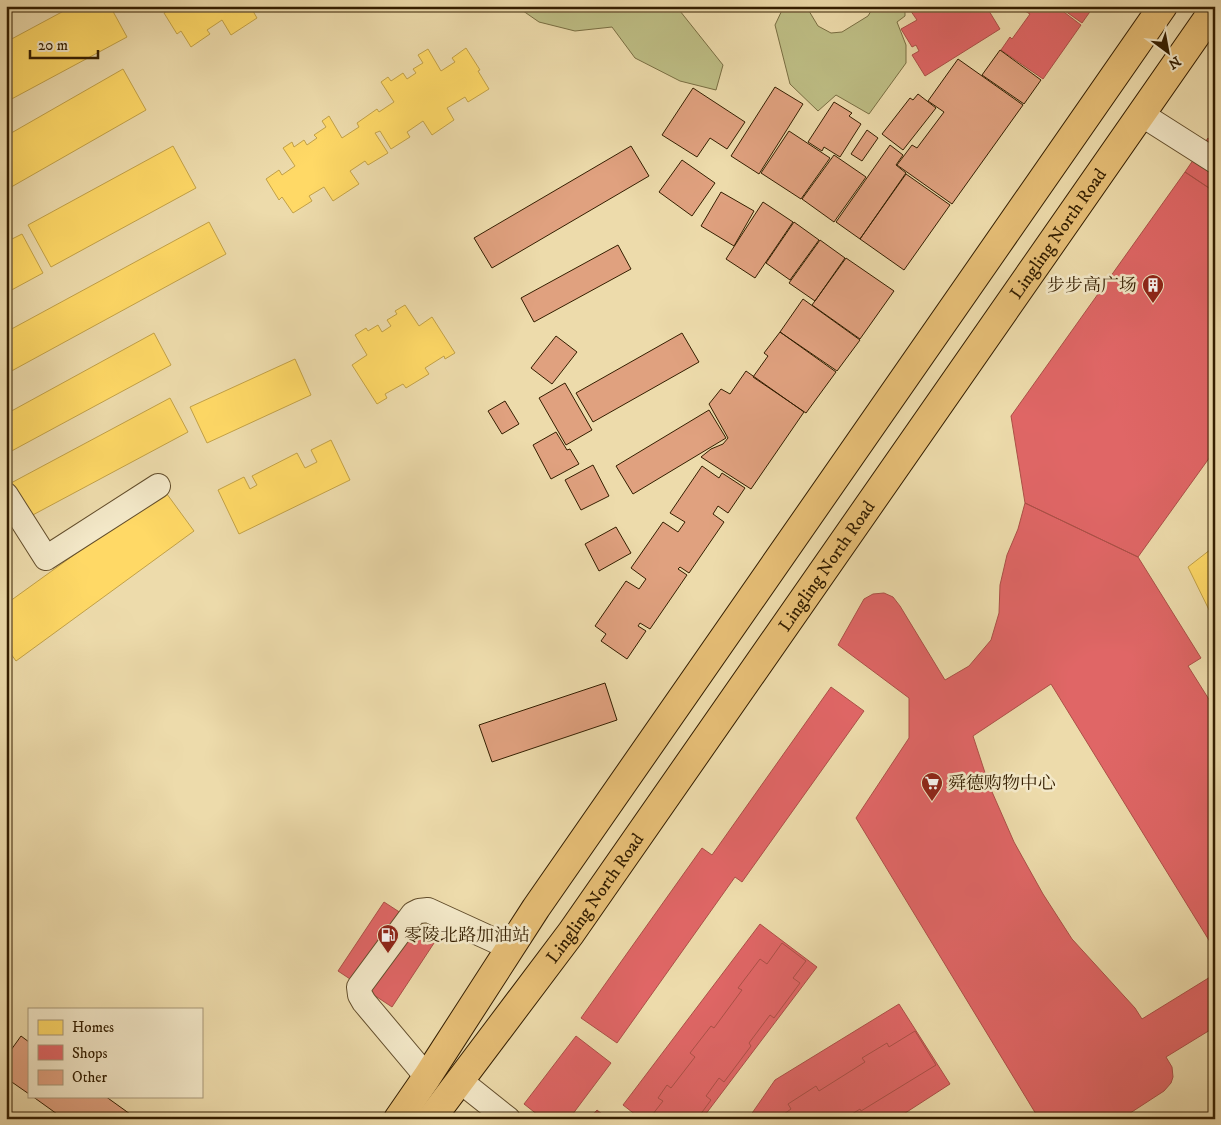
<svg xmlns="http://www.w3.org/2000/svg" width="1221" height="1125" font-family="'IM FELL DW Pica','Noto Serif SC',serif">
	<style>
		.green { fill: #bebe85; stroke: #796e42 }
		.homes { fill: #ffd966; stroke: #c2a147 }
		.shops { fill: #e06666; stroke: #ac5047 }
		.building { fill: #e0a17f; stroke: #341e00 }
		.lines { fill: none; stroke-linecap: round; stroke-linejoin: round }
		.minor-casing { stroke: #624d2b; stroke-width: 26 }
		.major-casing { stroke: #341e00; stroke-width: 30 }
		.minor { stroke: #f3e8c8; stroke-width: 24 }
		.major { stroke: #e6be76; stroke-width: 28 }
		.labels { text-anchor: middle; stroke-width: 5; stroke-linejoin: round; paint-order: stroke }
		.street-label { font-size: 18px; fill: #341e00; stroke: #f3e8c8 }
		.poi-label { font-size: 18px; fill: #341e00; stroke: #f3e8c8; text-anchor: start }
	</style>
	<rect width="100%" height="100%" fill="#eddbab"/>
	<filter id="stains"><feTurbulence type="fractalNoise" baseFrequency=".004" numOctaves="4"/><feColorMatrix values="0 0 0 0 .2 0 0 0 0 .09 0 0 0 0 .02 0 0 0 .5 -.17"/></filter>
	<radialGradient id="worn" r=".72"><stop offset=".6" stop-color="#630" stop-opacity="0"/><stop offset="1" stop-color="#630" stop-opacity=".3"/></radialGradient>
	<!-- green -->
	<path class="green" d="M516,6H676L723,65L716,90L680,81L635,58L612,27L575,31L539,22Z
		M784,6H806L818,26L831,33L842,32L868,16L874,6H905V16L897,22L906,45V63L869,114L836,95L818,111L790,84L775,25Z"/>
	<!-- homes -->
	<path class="homes" d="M73,6H110L127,37L6,102V42Z
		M174,6H179L180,8L184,6H250L257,18L231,35L222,20L207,30L210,34L191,47L181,31L177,34L164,13Z
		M466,48L480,70L478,71L489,89L468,102L465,97L447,108L454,120L432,135L423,121L407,132L410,137L391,149L380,131L375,133L388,153L368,165L365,161L350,171L359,184L333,201L324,187L309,196L312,201L293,213L282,197L279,200L266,179L279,170L282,175L295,166L283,148L292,142L294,147L304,140L307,145L317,138L314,135L326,127L322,121L329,116L342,138L359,127L357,123L377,109L379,112L394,102L381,82L388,77L391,81L403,73L407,79L416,73L413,69L423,63L418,55L428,49L441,71L455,62L452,58Z
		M123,69L146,110L6,190V136Z
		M173,146L196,188L51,267L28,225Z
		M209,222L226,254L6,374V332Z
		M22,234L43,273L6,293V242Z
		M405,305L419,326L432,317L455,353L445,359L444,356L425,368L429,374L406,388L403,384L385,394L387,398L377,404L352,365L367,355L355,335L366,328L368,331L378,325L382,332L391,326L387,320L397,314L395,311Z
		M154,333L171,365L6,454V414Z
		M295,359L311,395L207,443L190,407Z
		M170,398L188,432L29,517L11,483Z
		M331,440L350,480L239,534L218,490L244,477L250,489L257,485L252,476L297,453L305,468L317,462L311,450Z
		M164,490L194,531L16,661L6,647V604Z
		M1215,546V622L1188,567Z"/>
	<!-- shops -->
	<path class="shops" d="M986,6L1000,29L925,76L912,55L919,51L916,45L912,47L901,29L917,20L908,7Z
		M1028,6H1056L1081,25L1043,79L1001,50L1010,37L1012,39L1030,14L1025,11Z
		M1058,6H1094L1082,23Z
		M1208,138L1215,143V192L1185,172Z
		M1185,172L1215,192V450L1138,557L1025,503L1011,416Z
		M1025,503L1138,557L1201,658L1188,666L1215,709V950L1051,684L973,736L989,785L1014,842L1043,894L1072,939L1135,1008L1142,1019L1215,974V1027L1166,1057L1172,1067L1173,1077L1171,1083L1164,1091L1121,1119H1039L856,818L909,738V698L838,645L864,599L873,594L884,593L893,597L900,606L945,680L969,666L991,640L999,613L1000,585L1007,555L1018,529Z
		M831,687L864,711L742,882L735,877L617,1043L581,1018L702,848L712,855Z
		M384,902L438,937L392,1007L338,971Z
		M760,924L817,967L702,1119H641L623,1105Z
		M782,943L806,961L793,978L800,983L774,1018L770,1015L749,1043L751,1046L724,1082L719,1078L706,1096L711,1100L697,1119H649L663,1101L658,1098L667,1085L671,1088L695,1057L690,1053L711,1026L714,1028L742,990L738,988L760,959L767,964Z
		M899,1004L950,1084L896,1119H748L775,1080Z
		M915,1031L936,1065L861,1111L860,1109L844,1119H777L791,1109L788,1104L816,1086L819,1091L865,1062L862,1058L887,1043L889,1047Z
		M576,1036L611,1063L569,1119H543L524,1104Z
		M597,1110L608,1119H589Z"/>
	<!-- building -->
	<path class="building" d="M1000,50L1041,80L1024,104L982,75Z
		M958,59L1023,105L952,204L897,165L912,145L917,148L944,112L928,101Z
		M775,87L803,104L759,174L731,156Z
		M693,88L745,122L727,149L710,138L697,157L662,135Z
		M918,94L936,108L903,150L882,134L910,98L913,100Z
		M834,102L852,113L849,116L861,124L840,157L824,147L822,151L808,142Z
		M867,130L878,138L862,161L851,154Z
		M789,131L830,158L801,199L761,173Z
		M890,145L903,155L896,165L906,173L860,239L836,222Z
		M631,146L649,176L492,268L474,238Z
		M834,155L866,177L834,222L802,199Z
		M682,160L715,183L692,216L659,192Z
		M906,174L950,205L904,270L860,239Z
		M721,192L754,211L734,246L701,226Z
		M763,202L793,222L755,278L726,259Z
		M794,222L819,240L790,280L766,263Z
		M820,240L845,258L815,301L789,283Z
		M618,245L631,269L534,322L521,298Z
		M846,258L894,291L860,339L812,305Z
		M803,299L860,340L837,371L780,332Z
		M780,332L836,372L806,413L753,377L768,356L764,353Z
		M682,333L699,362L593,422L576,393Z
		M556,336L577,352L552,384L531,368Z
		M746,371L804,412L751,489L701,457L711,449L723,444L728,438L709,404L721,389L730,394Z
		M565,383L592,430L566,445L539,398Z
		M505,401L519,424L502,434L488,411Z
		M709,410L726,438L633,494L616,466Z
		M556,432L567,450L570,449L579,464L551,479L533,445Z
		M593,465L609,496L581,510L565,480Z
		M702,466L719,478L722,473L745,488L728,513L718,506L713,514L724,522L689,573L680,567L678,569L687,575L650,629L640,623L638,626L646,631L627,659L601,641L606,634L595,626L626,581L639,589L646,579L631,568L663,522L678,532L685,522L670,513Z
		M616,527L631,553L599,571L585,544Z
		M605,683L617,720L492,762L479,725Z
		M21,1036L29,1042V1094L6,1078V1075L11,1068L6,1064V1057Z
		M32,1096H105L137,1119H64Z"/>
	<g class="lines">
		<!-- minor casing -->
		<g class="minor-casing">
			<path id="minor" d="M1141,114L1215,161
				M6,495L46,558L158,486
				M427,1077L364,1002L360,995L359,987L413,914L419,911L428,910L511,948
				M459,1080L508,1119"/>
		</g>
		<!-- major casing -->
		<g class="major-casing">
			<g id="major">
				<path d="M398,1119L427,1077L536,908L1163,6"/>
				<path id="s1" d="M431,1119L571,933L1215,8"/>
			</g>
		</g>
		<!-- minor -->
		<use href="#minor" class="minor"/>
		<!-- major -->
		<use href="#major" class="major"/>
	</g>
	<!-- icons -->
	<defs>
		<g id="building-pin" transform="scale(1.125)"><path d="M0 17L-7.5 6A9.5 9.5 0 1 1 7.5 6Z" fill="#8f2418" stroke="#f3e8c8"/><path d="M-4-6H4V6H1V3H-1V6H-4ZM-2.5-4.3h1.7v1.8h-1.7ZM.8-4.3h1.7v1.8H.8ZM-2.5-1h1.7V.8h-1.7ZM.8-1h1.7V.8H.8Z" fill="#fff"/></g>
		<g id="supermarket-pin" transform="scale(1.125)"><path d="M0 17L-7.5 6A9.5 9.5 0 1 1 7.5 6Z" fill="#8f2418" stroke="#f3e8c8"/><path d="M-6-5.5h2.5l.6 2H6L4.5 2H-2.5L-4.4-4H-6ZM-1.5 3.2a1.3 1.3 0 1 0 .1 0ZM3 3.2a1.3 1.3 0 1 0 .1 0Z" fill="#fff"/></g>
		<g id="fuel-pin" transform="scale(1.125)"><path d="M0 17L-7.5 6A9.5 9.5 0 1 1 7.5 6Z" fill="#8f2418" stroke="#f3e8c8"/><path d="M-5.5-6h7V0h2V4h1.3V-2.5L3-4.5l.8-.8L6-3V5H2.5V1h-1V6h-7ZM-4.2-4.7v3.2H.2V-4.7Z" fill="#fff"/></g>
	</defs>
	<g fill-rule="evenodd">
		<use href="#building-pin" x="1153" y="285"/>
		<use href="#supermarket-pin" x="932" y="783"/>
		<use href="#fuel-pin" x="388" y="935"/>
	</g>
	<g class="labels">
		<!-- street labels -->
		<g class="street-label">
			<text dy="6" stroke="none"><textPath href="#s1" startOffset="1085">Lingling North Road</textPath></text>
			<text dy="6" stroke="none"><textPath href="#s1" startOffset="680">Lingling North Road</textPath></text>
			<text dy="6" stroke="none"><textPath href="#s1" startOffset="275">Lingling North Road</textPath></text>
		</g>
		<!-- poi labels -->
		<g class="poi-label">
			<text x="1137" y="291" text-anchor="end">步步高广场</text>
			<text x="948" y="789">舜德购物中心</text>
			<text x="404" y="941">零陵北路加油站</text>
		</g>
	</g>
	<!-- margin -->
	<rect width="1221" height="1125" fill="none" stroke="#eddbab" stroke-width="25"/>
	<rect x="8" y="8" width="1206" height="1110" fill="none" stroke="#341e00" stroke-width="2.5"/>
	<rect x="12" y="12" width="1196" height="1100" fill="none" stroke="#341e00"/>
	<!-- legend -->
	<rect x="28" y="1008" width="175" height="90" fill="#f3e8c8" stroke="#a79778"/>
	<rect x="38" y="1020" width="25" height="15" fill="#ffd966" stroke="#a79778"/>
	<text x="72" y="1032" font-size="15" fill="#341e00">Homes</text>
	<rect x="38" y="1045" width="25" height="15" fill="#e06666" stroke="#a79778"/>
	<text x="72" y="1058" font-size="15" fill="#341e00">Shops</text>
	<rect x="38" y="1070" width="25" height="15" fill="#e0a17f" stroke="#a79778"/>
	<text x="72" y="1082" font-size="15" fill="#341e00">Other</text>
	<!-- north arrow -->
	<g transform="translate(1168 52) rotate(148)" stroke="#f3e8c8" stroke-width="4" paint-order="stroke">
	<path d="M0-4L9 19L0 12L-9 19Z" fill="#341e00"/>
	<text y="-8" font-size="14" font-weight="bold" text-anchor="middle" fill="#341e00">N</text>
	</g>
	<!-- scale -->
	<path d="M30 50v8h68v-8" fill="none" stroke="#341e00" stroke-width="2.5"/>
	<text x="38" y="50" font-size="15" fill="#341e00" stroke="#f3e8c8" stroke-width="4" paint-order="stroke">20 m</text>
	<rect width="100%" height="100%" filter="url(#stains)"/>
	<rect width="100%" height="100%" fill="url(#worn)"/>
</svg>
